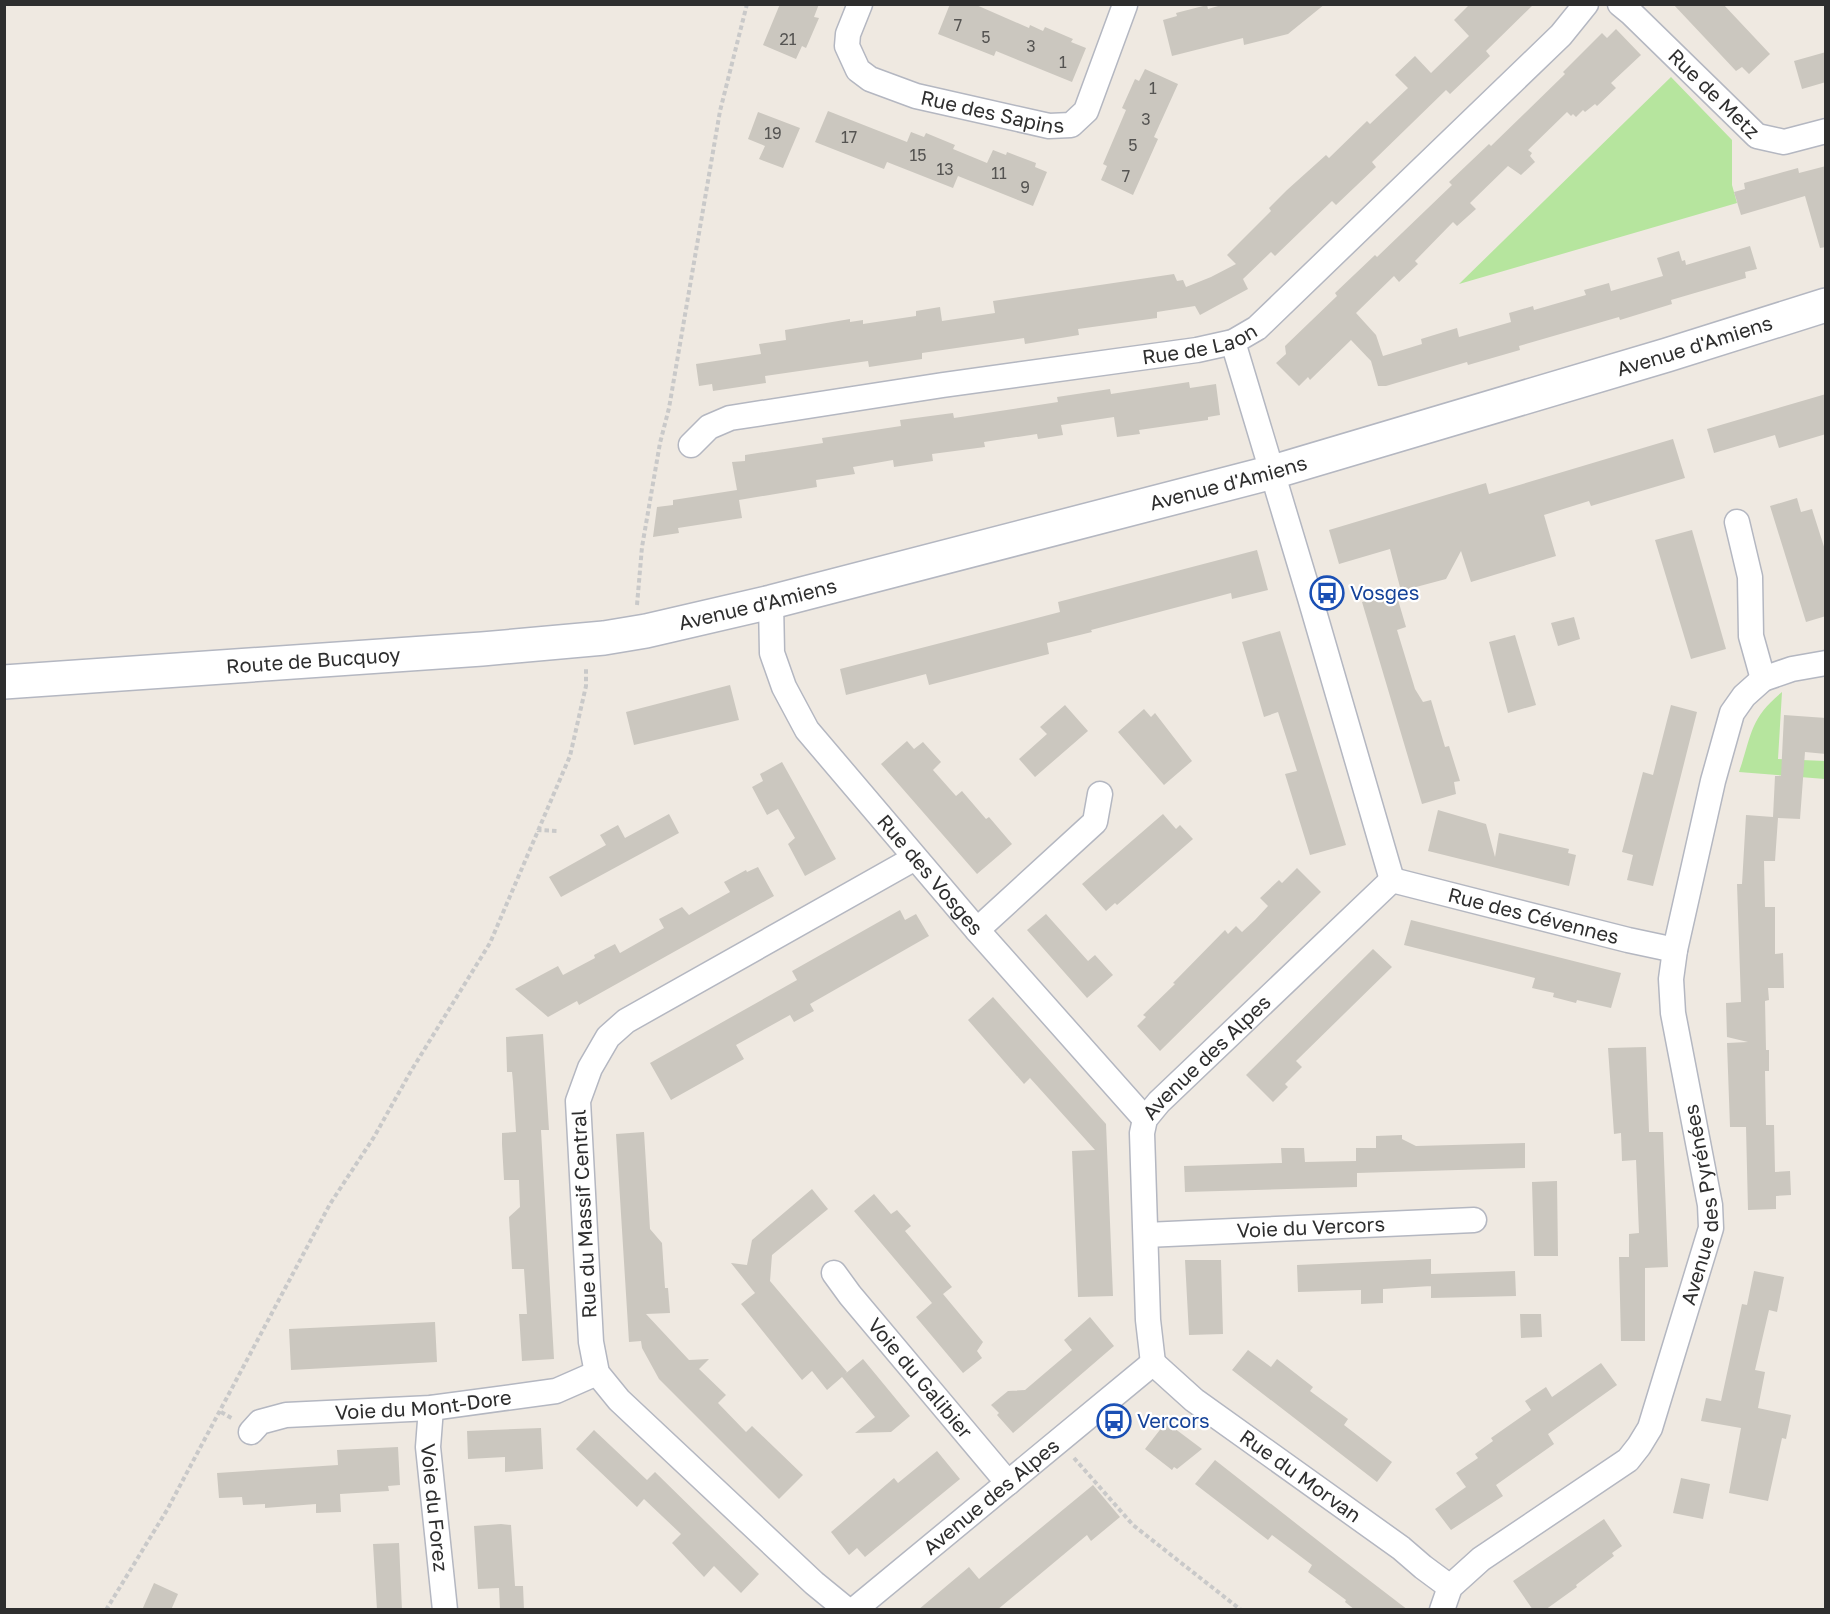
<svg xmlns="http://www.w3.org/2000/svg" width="1830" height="1614" font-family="'Golos Text',sans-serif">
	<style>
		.green { fill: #b6e59e }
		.building { fill: #cbc7bf }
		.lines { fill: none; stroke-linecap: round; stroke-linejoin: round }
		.street-casing { stroke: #b4b7c1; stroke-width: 27 }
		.secondary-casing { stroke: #b4b7c1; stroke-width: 36 }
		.path { stroke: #c9c9c9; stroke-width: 4; stroke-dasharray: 4.5 3; stroke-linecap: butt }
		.street { stroke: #fff; stroke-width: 24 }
		.secondary { stroke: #fff; stroke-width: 33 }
		.labels { text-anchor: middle; stroke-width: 4.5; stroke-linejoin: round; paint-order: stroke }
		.number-label { font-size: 16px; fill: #555452 }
		.street-label { font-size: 20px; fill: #2e2e2e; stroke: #fff }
		.transit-label { font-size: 20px; fill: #164399; stroke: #fff; text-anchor: start }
	</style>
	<rect width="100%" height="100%" fill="#efe9e1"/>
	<!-- green -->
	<path class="green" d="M1671,77L1732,140V185L1737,203L1459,284Z
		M1782,692L1778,759L1825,761V779L1739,772C1752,735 1749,719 1782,692Z"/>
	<!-- building -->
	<path class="building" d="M780,4H819L814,17L819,18L806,48L802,46L796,59L763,45Z
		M950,4H974L1029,28L1030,25L1043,31L1045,27L1073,39L1071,42L1086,48L1072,82L996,51L994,56L938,34Z
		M1225,4H1325L1288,34L1244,45L1243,38L1172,56L1163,20L1177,16L1176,13L1207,5L1208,9Z
		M1470,4H1534L1486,51L1490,56L1450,94L1446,90L1372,162L1376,167L1336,205L1332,201L1275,256L1271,252L1243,279L1248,289L1200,315L1195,306L1157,312V318L1078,329L1079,335L1025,344L1024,338L922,353V359L869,367L868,361L765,376L766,383L713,391L712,384L699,386L696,364L761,354L759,344L786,340L785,330L850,319V322L863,320V324L916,316V311L940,307L942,321L995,313L993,301L1174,274L1177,281L1183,280L1186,287L1211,277L1236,264L1227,255L1271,211L1269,208L1287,190L1326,155L1329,158L1367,121L1370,124L1408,88L1395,75L1415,56L1431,73L1469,36L1454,20Z
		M1673,4H1723L1770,54L1749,74L1742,67L1736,71Z
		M1616,29L1641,55L1611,83L1616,88L1597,106L1595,104L1585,112L1583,110L1576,117L1573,114L1571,116L1567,112L1528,150L1532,153L1530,156L1535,162L1521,175L1508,166L1470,203L1476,209L1457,226L1453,222L1415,261L1418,264L1399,282L1394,276L1356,313L1376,335L1383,356L1422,344L1421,339L1457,328L1459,337L1511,322L1509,313L1533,306L1534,310L1586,295L1584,290L1609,283L1611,291L1663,276L1657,258L1679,251L1682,261L1685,260L1686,265L1750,246L1757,269L1745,272L1746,278L1671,300L1672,304L1620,320L1619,317L1519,346L1520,350L1468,365L1467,362L1386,386H1378L1371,361L1351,340L1310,380L1308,377L1299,386L1276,363L1286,354L1285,346L1337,296L1335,293L1375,255L1377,257L1452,185L1449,182L1489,144L1491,146L1565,74L1563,72L1602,33L1607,38Z
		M1826,52V82L1802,89L1794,61Z
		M1145,69L1178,84L1154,137L1158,139L1133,195L1101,180L1107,166L1103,164L1126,110L1122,108L1135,79L1139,81Z
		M828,111L907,142L911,132L924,137L926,133L955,145L953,149L987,163L993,150L1006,155L1007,152L1036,163L1035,167L1047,172L1033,206L958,176L953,188L887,162L884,169L815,142Z
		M758,112L800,128L783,168L759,159L765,146L748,139Z
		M1826,166V247L1820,248L1805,196L1741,215L1734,192L1745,189L1744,183L1798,168L1799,173Z
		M1189,382L1190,388L1216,384L1220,415L1208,417V420L1139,430L1140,434L1117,437L1114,417L1061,425L1063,435L1038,439L1037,434L984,442L985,447L932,454L933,461L894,467L893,460L853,467L855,474L816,480L817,487L739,500L742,518L678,528L679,533L653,537L657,507L673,505V500L737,490L732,462L745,461V455L823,443L822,438L901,426L900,420L953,413L954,418L1058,402L1057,397L1110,389L1111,394Z
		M1826,394V434L1779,448L1775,435L1714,453L1707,429Z
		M1673,439L1685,478L1591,506L1589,501L1544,515L1556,556L1471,582L1461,551L1446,579L1401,591L1390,549L1339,564L1329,530L1486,483L1489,494Z
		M1797,498L1801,512L1812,509L1826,553V616L1806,622L1770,506Z
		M1692,530L1726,649L1691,659L1655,540Z
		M1257,550L1268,590L1232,599L1231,593L1091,630L1092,632L1047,643L1049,654L929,685L926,674L846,695L840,669L1060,612L1058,602Z
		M1396,593L1406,627L1397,630L1415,689L1423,702L1431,700L1445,747L1449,746L1460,781L1454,782L1456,794L1422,804L1362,602Z
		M1574,617L1580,639L1558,646L1551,623Z
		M1280,631L1346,845L1310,855L1285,774L1297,771L1278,712L1264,717L1242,642Z
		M1515,635L1536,705L1508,713L1489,642Z
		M730,685L739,720L634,745L626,712Z
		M1065,705L1088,731L1035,777L1019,759L1047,734L1040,727Z
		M1671,705L1697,712L1653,886L1627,880L1633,855L1622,852L1643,772L1653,775Z
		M1144,709L1151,717L1155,713L1192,761L1164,785L1118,732Z
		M1784,715L1826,718V754L1805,752L1800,819L1778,818L1775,861H1764L1765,907H1775V954L1783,953L1784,988H1768L1769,1000L1765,1001L1766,1050H1769V1071H1765L1766,1125H1774L1775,1172L1790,1171L1791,1195L1776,1196V1209L1748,1210L1746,1127H1730L1727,1043L1748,1042L1727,1037L1726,1003L1741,1002L1737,884H1742L1746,815L1773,817L1775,776H1781Z
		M907,741L914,749L923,742L941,762L933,770L956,796L962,791L986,819L989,817L1012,844L977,874L881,764Z
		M782,762L836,859L805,876L788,844L795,838L778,809L767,815L752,787L763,781L760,774Z
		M1438,810L1486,824L1495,857L1499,833L1569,849L1568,853L1576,855L1569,886L1428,851Z
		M669,814L679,833L561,897L549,877L606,845L600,835L618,825L625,838Z
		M1163,814L1176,829L1180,825L1193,839L1117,905L1115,903L1106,911L1082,884Z
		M758,867L774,896L579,1005L577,1001L548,1017L515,989L558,966L563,975L595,958L594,955L615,944L620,953L664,928L659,919L682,907L689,915L730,892L724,882L746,870L747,872Z
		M1297,868L1321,892L1160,1051L1137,1026L1146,1017L1143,1015L1175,984L1173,983L1225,930L1228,934L1236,926L1242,932L1255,920L1268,906L1260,898L1279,880L1282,883Z
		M900,910L905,920L916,914L929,936L810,1004L814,1011L794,1022L790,1015L736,1045L744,1059L671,1100L650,1063L797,980L792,971Z
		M1046,914L1088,961L1095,955L1113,975L1087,998L1027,930Z
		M1411,920L1621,973L1611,1008L1577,1000L1576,1003L1553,997L1554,993L1532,988L1535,978L1404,945Z
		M1373,949L1392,967L1296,1061L1302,1067L1285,1084L1288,1087L1273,1102L1246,1075Z
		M993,997L1106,1124L1113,1296L1078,1297L1072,1151L1095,1150L1030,1078L1024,1084L968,1020Z
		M543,1034L549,1130H541L554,1359L522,1361L519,1314H527L524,1269H512L509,1217L520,1207L519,1180H504L502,1144V1133L516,1132L513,1082L512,1072H507L506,1037Z
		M1646,1047L1649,1132H1663L1668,1267L1645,1268V1341H1621L1619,1257H1629V1234L1639,1233L1636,1160L1622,1161L1621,1133L1614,1134L1608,1048Z
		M644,1132L650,1229L662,1243L665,1288H668L670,1313L646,1314L689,1360L709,1359L699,1369L726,1395L718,1403L746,1432L752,1426L803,1475L779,1499L659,1379L642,1348L641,1341L629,1342L616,1134Z
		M1402,1135V1139L1416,1146L1525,1143V1168L1357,1173V1187L1185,1192L1184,1166L1282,1163L1281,1148H1304L1305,1162L1356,1161V1148H1376V1136Z
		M1557,1181L1558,1256H1534L1532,1182Z
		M812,1189L828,1209L772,1255L770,1281L847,1372L845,1374L863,1359L910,1416L891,1432L855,1433L875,1417L842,1377L827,1390L812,1371L802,1380L741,1304L755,1293L731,1263L747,1265L752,1240Z
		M874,1194L891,1214L897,1210L911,1226L905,1231L952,1287L943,1294L983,1342L977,1351L982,1358L963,1373L916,1317L932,1303L854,1211Z
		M1431,1259V1286L1383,1289V1303L1361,1304V1290L1298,1292L1297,1265Z
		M1185,1260H1221L1223,1334L1189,1335Z
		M1515,1271L1516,1296L1431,1298V1274Z
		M1754,1271L1784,1277L1777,1312L1769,1310L1755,1370L1765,1372L1758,1408L1791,1415L1786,1439L1782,1438L1768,1501L1729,1493L1741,1428L1701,1421L1706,1398L1721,1401L1742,1304L1747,1305Z
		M1520,1314H1541L1542,1337L1521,1338Z
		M1090,1317L1114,1346L1013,1433L997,1415L999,1413L991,1405L1008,1391L1025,1390L1072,1350L1064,1340Z
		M435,1322L437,1362L291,1370L289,1329Z
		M1248,1350L1271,1367L1277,1359L1313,1387L1310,1391L1348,1419L1344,1425L1392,1462L1377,1482L1232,1370Z
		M1601,1363L1617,1385L1548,1434L1554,1444L1496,1485L1503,1496L1451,1530L1435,1509L1466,1487L1456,1473L1478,1458L1475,1454L1493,1441L1491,1438L1531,1410L1525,1401L1546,1387L1552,1397Z
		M1166,1422L1202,1449L1177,1469L1174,1467L1172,1470L1145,1449Z
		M541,1428L543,1469L505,1472V1457L468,1459L467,1431Z
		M594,1430L647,1480L655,1472L759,1574L741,1593L714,1566L704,1577L672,1543L681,1534L644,1499L637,1507L576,1449Z
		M398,1447L400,1485L388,1486L389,1491L340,1494L341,1512L316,1513V1504L265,1508V1504L243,1505L242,1497L219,1498L217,1473L338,1465L337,1450Z
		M937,1451L960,1479L865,1557L857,1548L849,1555L831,1532L894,1478L898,1483Z
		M1215,1460L1335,1554L1408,1610H1355L1345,1602L1346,1600L1308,1572L1312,1565L1272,1535L1268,1540L1195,1484Z
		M1681,1478L1710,1484L1703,1519L1673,1513Z
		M1093,1485L1120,1517L1091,1541L1087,1535L997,1610H918L969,1567L979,1579Z
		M1604,1519L1622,1546L1612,1553L1614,1556L1576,1585L1577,1587L1545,1610H1533L1513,1581Z
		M501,1524L511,1525L515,1586H523L524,1610H500L499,1588L478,1589L474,1526Z
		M399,1543L402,1610H377L373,1544Z
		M154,1583L178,1594L171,1610H142Z"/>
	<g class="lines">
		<!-- street casing -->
		<g class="street-casing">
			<g id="street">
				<path id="s1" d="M860,4L848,34L847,46L858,70L870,79L916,96L1049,126L1071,125L1086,111L1125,5"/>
				<path id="s2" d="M1620,4L1631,13L1757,136L1784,142L1826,131"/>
				<path d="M1233,342L1310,598L1392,880"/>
				<path id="s3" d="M691,445L709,427L730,418L943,385L1197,350L1233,342L1257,328L1561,35L1586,4"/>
				<path d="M1737,522L1750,577L1751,636L1763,679"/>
				<path id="s4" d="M771,602L772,653L784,687L807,730L977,930L1145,1119"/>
				<path id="s5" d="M1392,880L1628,940L1675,950"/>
				<path d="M977,930L1095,822L1100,794"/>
				<path id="s6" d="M1146,1235L1474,1220"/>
				<path id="s7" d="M834,1273L850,1295L1008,1483"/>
				<path id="s8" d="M1153,1363L1148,1320L1142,1133L1145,1119L1159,1102L1392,880"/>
				<path id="s9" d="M1153,1363L1194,1400L1401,1548L1423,1567L1450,1587"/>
				<path id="s10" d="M431,1408L428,1447L445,1610"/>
				<path id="s11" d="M251,1432L260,1422L286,1415L431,1408L556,1391L597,1373"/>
				<path d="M847,1610L814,1583L619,1400L597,1373L591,1342L578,1101L590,1068L608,1037L626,1021L915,858"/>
				<path id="s12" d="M854,1610L1153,1363"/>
				<path id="s13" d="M1442,1610L1450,1587L1481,1559L1628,1460L1639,1446L1650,1428L1711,1228L1710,1205L1673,1013L1671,979L1675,950L1713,781L1732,713L1744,696L1763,679L1792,669L1826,663"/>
			</g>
		</g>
		<!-- secondary casing -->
		<g class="secondary-casing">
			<g id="secondary">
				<path id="s14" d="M4,682L482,649L604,638L646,631L771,602L1273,472L1667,355L1826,305"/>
			</g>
		</g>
		<!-- path -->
		<path class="path" d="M637,605L642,547L660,443L669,408L720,111L747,4
			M537,830L558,831
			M221,1412L233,1419
			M1074,1458L1133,1525L1241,1610
			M106,1610L167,1510L330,1204L374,1137L411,1071L490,943L570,756L586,686V667"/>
		<!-- street -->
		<use href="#street" class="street"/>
		<!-- secondary -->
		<use href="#secondary" class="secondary"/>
	</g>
	<!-- icons -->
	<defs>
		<g id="bus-ring" transform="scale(1.725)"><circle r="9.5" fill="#fff" stroke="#1a4fb4" stroke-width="1.5"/><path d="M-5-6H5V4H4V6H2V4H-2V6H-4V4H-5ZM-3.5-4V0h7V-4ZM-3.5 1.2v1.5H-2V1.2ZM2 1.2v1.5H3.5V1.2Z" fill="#1a4fb4"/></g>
	</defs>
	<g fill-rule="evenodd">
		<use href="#bus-ring" x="1327" y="593"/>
		<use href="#bus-ring" x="1114" y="1421"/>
	</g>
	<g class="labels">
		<!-- number labels -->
		<g class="number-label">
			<text x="958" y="31">7</text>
			<text x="986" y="43">5</text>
			<text x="788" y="45">21</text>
			<text x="1031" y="52">3</text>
			<text x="1063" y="68">1</text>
			<text x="1153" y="94">1</text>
			<text x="1146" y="125">3</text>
			<text x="773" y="139">19</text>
			<text x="849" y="143">17</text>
			<text x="1133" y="151">5</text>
			<text x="918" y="161">15</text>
			<text x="945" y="175">13</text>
			<text x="999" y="179">11</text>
			<text x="1126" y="182">7</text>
			<text x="1025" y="193">9</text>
		</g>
		<!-- street labels -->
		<g class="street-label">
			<text dy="7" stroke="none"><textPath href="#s2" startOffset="130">Rue de Metz</textPath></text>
			<text dy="7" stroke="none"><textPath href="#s1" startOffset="213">Rue des Sapins</textPath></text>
			<text dy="7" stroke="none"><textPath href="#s3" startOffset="524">Rue de Laon</textPath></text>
			<text dy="7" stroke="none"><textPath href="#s14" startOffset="1731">Avenue d'Amiens</textPath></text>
			<text dy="7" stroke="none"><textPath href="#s14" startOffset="1245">Avenue d'Amiens</textPath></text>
			<text dy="7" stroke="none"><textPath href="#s14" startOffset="759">Avenue d'Amiens</textPath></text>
			<text dy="7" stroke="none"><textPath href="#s14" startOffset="310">Route de Bucquoy</textPath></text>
			<text dy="7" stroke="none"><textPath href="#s4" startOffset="326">Rue des Vosges</textPath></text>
			<text dy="7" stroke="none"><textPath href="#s5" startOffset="146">Rue des Cévennes</textPath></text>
			<text dy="7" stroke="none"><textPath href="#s8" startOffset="332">Avenue des Alpes</textPath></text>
			<text dy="7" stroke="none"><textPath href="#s13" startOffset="514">Avenue des Pyrénées</textPath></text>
			<text transform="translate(584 1214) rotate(-93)" y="7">Rue du Massif Central</text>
			<text dy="7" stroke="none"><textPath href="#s6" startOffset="165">Voie du Vercors</textPath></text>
			<text dy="7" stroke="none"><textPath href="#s7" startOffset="136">Voie du Galibier</textPath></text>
			<text dy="7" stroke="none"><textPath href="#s11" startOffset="178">Voie du Mont-Dore</textPath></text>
			<text dy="7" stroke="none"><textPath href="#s9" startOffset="186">Rue du Morvan</textPath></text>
			<text dy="7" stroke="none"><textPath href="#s12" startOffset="178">Avenue des Alpes</textPath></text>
			<text dy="7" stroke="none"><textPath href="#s10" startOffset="100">Voie du Forez</textPath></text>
		</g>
		<!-- transit labels -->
		<g class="transit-label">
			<text x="1350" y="600">Vosges</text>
			<text x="1137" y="1428">Vercors</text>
		</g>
	</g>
	<!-- border -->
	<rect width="1830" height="1614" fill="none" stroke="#2e2e2e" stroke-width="12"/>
</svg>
